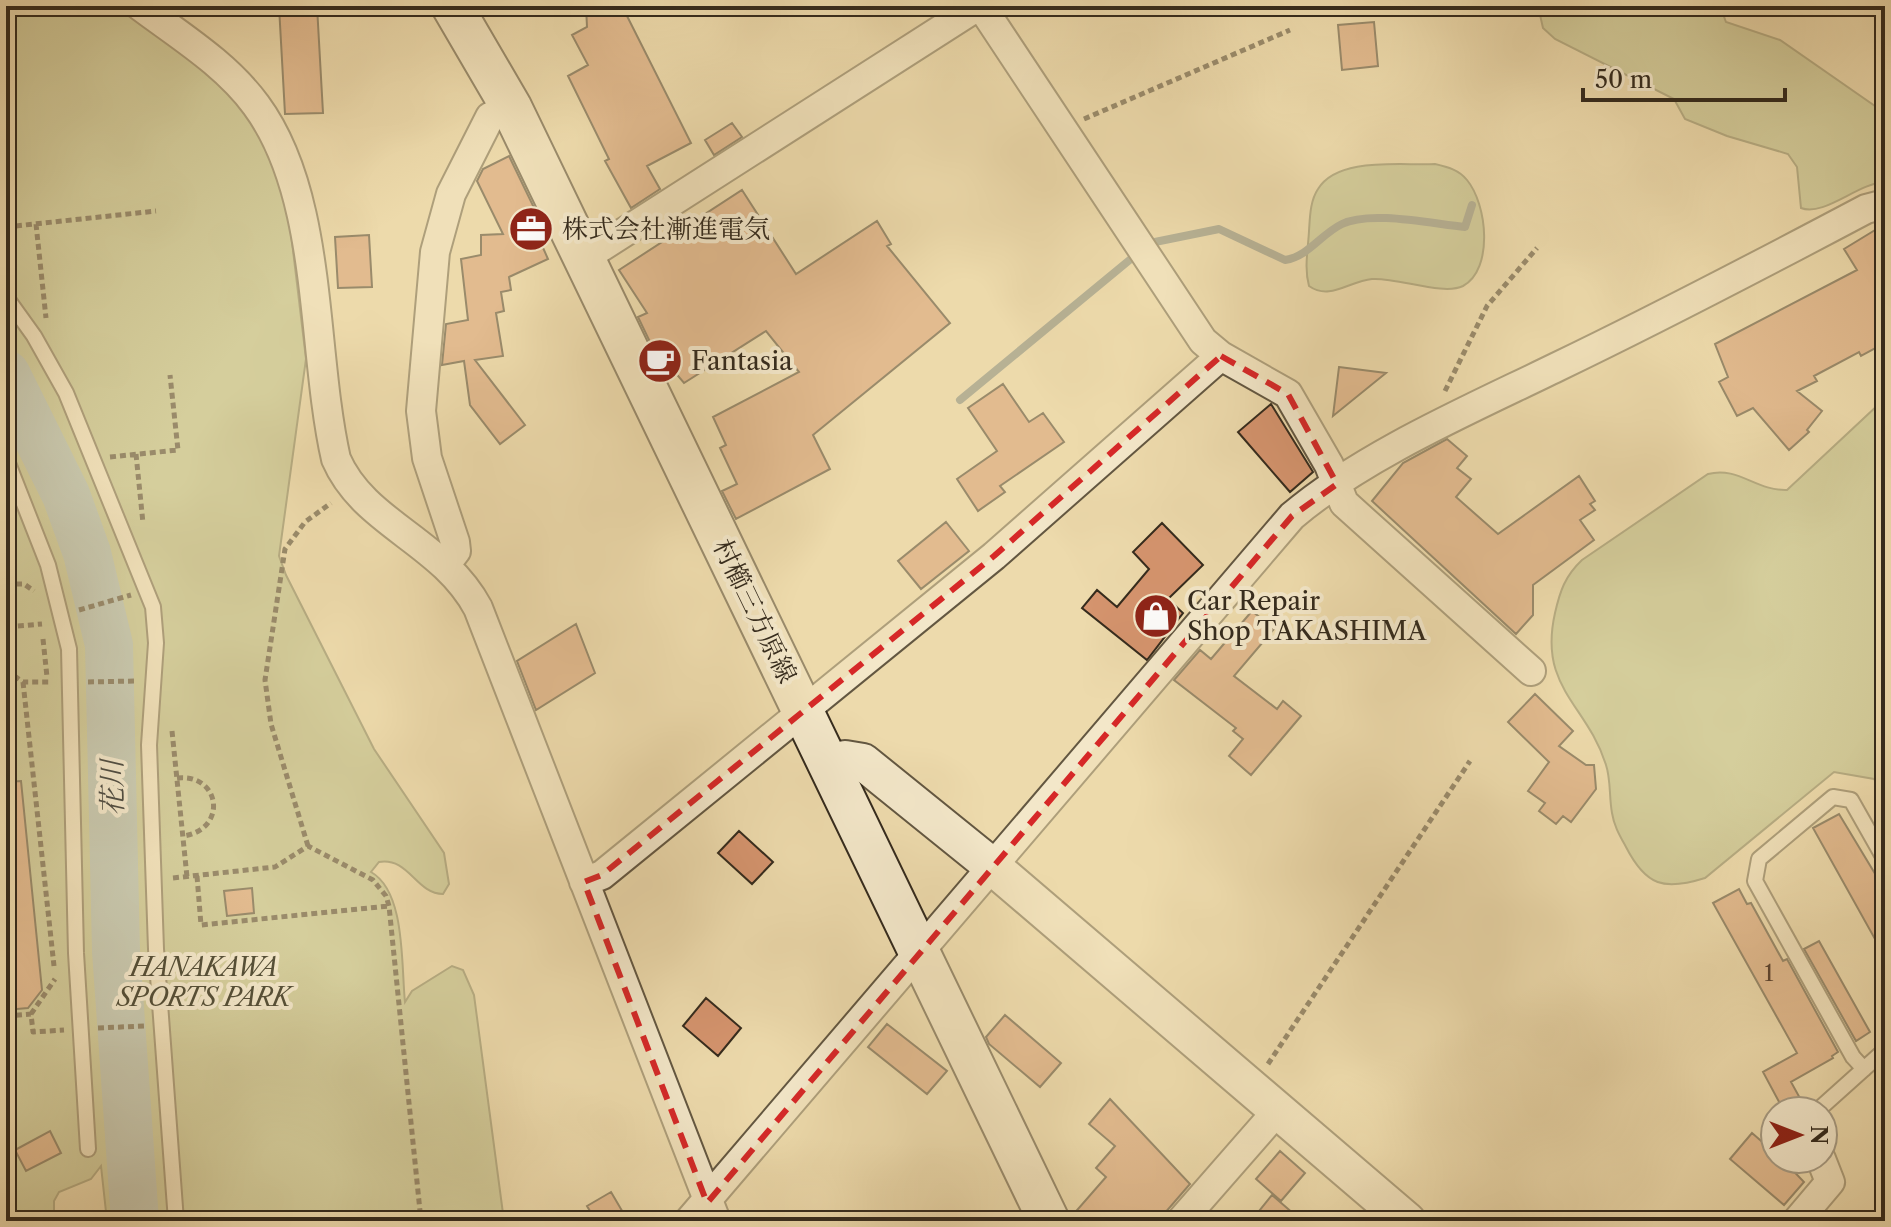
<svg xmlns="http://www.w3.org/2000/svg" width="1891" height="1227" font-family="'Libre Caslon Text','Noto Serif JP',serif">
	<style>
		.green { fill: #b9bf89; stroke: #777553; stroke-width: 2 }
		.water { fill: #9fb7b6; stroke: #757f79; stroke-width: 2 }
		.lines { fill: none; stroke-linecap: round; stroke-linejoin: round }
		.stream { stroke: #757f79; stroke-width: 8 }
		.river { stroke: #9fb7b6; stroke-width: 48 }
		.building { fill: #d5946e; stroke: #352b1d; stroke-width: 2 }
		.service-casing { stroke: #635741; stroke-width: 18 }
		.minor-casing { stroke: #635741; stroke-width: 32 }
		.tertiary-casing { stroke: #635741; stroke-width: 40 }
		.secondary-casing { stroke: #352b1d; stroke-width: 44 }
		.path { stroke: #352b1d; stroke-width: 5; stroke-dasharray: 6 4; stroke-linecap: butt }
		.service { stroke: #f3e7c9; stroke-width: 14 }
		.minor { stroke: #f3e7c9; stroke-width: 28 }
		.tertiary { stroke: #f3e7c9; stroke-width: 36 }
		.secondary { stroke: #f3e7c9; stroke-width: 40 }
		.marked { fill: none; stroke: #d62828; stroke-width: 6; stroke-dasharray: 16 10; stroke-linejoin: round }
		.labels { text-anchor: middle; stroke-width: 8; stroke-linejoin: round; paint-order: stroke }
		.number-label { font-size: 22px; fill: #5d4531 }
		.poi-label { font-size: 26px; fill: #352b1d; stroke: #f3e7c9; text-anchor: start }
		.street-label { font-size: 26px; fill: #352b1d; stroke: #f3e7c9 }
		.park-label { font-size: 26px; font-style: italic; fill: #565038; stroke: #f3e7c9 }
		.water-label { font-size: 28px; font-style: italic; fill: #504e43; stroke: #f3e7c9 }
	</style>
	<rect width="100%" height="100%" fill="#eddaac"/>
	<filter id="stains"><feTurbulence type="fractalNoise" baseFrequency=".0025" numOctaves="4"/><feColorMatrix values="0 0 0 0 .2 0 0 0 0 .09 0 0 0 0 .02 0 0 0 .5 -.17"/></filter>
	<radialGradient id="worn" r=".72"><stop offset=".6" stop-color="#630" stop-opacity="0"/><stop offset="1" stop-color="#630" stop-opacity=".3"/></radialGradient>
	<!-- green -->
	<path class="green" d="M6,6H120L205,70L246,111L274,161L289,217L306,359L279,556L286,575L374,749L444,853L449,884L443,894C416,894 409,857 379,862L371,872C406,892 401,965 405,1002L412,991L452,966L463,970L474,995L504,1221H107L101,1166L91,1179L59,1192L54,1201V1221H6Z
		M1538,6H1720L1726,22L1780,40L1885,113V182C1858,183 1824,217 1801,208L1797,167L1788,154L1727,136L1685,119L1674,99L1555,39L1543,28Z
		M1435,164C1448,167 1459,170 1467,180C1487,204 1494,269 1463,286C1443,296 1397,277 1372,279C1349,281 1330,301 1309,286C1304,268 1308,250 1309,231C1310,217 1310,201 1318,189C1338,156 1402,166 1435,164Z
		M1885,403V796L1874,779L1834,772L1705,878C1664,891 1646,886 1626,847C1620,836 1614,826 1612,813C1609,797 1611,780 1606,765C1587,704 1538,688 1555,613C1560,591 1565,576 1582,560L1708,474C1738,466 1756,491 1787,490L1878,405Z"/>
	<!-- water -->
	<path class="water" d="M77,508L98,539L93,551L77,555L66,553V513Z"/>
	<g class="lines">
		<!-- stream -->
		<path class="stream" d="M1150,243L1219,229L1285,260C1309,256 1321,234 1342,224C1370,210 1433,224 1465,227L1472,205
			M960,400L1132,258"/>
		<!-- river -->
		<path class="river" d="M6,374L66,495L87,553L109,645L116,951L135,1221"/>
	</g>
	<!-- building -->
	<path class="building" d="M279,6H317L323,113L285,114Z
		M586,6H622L691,143L647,166L660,189L631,208L605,161L609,159L568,76L588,65L572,35L587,27Z
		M1374,22L1378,66L1342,70L1338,25Z
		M732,123L742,137L714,155L705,140Z
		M509,156L538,216L542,228L536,232L548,259L509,277L511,290L501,292L504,311L496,313L503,356L475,360L525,425L500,444L470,405L464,361L442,365L446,324L468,320L461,259L481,255V235L503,234L477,181L483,169Z
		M742,190L796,274L877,221L891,244L887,246L950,323L813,435L830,469L736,519L722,491L737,484L720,448L726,445L713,417L799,372L766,331L684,383L668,364L662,367L638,317L647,313L619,270Z
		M1885,224V343L1861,356L1859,352L1814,376L1817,381L1797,391L1822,411L1807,430L1809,432L1789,450L1753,408L1737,416L1719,382L1728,377L1715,344L1857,270L1844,249Z
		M369,235L372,287L338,288L335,237Z
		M1339,367L1386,373L1333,416Z
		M1003,384L1029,422L1043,413L1064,442L1000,486L1005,492L978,511L957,479L997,451L968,408Z
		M1271,404L1313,472L1290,492L1238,432Z
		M1447,439L1467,456L1457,468L1471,479L1456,497L1498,534L1579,476L1595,501L1590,504L1595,510L1580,520L1594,540L1533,585V615L1516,634L1372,501L1403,463Z
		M946,522L969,551L921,589L898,561Z
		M1162,523L1203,565L1168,599L1183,613L1147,660L1082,608L1097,590L1117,607L1149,569L1133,552Z
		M1252,611L1274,629L1234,676L1277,709L1283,701L1301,716L1251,775L1229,756L1243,739L1233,731L1236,728L1174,680L1200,650L1211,659Z
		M576,624L595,673L536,710L517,661Z
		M1535,694L1573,731L1559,746L1586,765H1594L1596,789L1571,822L1563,816L1556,824L1539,811L1545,803L1528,791L1549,762L1508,722Z
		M21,781L42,990L28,1008L6,1010V782Z
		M1839,814L1880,882L1877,883L1885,898V957L1813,828Z
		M739,831L773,862L752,884L718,853Z
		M252,888L254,913L227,916L224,891Z
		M1739,889L1747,904L1751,903L1783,961L1787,959L1838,1052L1832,1056L1833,1058L1791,1082L1807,1111H1784L1763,1072L1797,1053L1713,903Z
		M1819,941L1870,1032L1856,1041L1804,949Z
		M706,998L741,1028L718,1056L683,1026Z
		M1005,1015L1061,1063L1040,1087L989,1044L986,1037Z
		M887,1024L947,1071L927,1094L868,1047Z
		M1110,1099L1190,1184L1158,1221H1072L1071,1217L1106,1177L1096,1168L1115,1146L1089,1124Z
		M50,1131L61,1153L26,1171L15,1150Z
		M1752,1133L1775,1153V1159H1782L1804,1182L1784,1205L1730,1159Z
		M1280,1151L1305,1173L1281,1201L1256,1179Z
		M611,1192L628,1221H596L587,1206Z
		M1272,1195L1302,1221H1251Z"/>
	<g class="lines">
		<!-- service casing -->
		<g class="service-casing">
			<path id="service" d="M6,297L34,336L66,393L153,607L156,643L149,745L156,949L176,1221
				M6,458L48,565L69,649L76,953L88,1149
				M1864,1069L1853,1057L1755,881L1759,859L1833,797L1851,800L1885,860
				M1817,1111L1885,1050"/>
		</g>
		<!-- minor casing -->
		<g class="minor-casing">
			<path id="minor" d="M140,6C180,36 226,64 256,105C324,197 311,349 336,459C364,524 442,541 478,608L715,1218
				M981,6L1203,341L1221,356L1288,394L1329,465L1344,503L1531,671
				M584,258L978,6
				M446,564L456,551L455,542L427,458L421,411L435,252L451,194L490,117L511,107
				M584,882L602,875L994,556L1221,356
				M689,1221L1292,516C1364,455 1471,409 1557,367C1661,317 1764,263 1866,209L1885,204
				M1181,1221L1278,1110
				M1797,1221L1830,1182L1821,1159"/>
		</g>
		<!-- tertiary casing -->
		<g class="tertiary-casing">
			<path id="tertiary" d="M830,767L845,759L863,762L993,867L1407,1221"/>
		</g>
		<!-- secondary casing -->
		<g class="secondary-casing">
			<path id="secondary" d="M452,6L511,107L1049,1221"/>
		</g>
		<!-- path -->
		<path class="path" d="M1084,119L1290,30
			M36,224L46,318
			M6,227L156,211
			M1445,391L1487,306L1537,248
			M136,454L143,523
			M110,457L178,450L170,375
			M6,584H24L34,591
			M79,610L131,595
			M6,618L7,627L42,624
			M43,639L47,677
			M6,670L23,682H50
			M23,682L54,966
			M88,682L134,681
			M172,731L187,877
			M177,778C221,773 228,830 183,836
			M308,846L271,724L265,680L285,549L305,522L331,503
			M197,876L201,925L389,906
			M173,878L275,867L308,846L373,880L386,896L389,906L421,1221
			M31,1014L55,979
			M6,1016L31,1014L33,1032L64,1030
			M98,1028L144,1026
			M1268,1064L1470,761"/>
		<!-- service -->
		<use href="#service" class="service"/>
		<!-- minor -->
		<use href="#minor" class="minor"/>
		<!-- tertiary -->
		<use href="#tertiary" class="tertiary"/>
		<!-- secondary -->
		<use href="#secondary" class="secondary"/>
	</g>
	<!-- marked area -->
	<path d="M0 0H1891V1227H0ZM1221,356L1288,394L1337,484L1292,516L707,1203L584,882L602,875L994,556Z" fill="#eddaac" fill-opacity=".55" fill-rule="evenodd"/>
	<path class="marked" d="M1221,356L1288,394L1337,484L1292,516L707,1203L584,882L602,875L994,556Z"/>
	<!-- icons -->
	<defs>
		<g id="office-disc" transform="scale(2.3)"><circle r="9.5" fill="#8f2418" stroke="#f3e7c9"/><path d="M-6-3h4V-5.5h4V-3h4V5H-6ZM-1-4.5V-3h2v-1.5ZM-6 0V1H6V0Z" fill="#fff"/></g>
		<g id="cafe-disc" transform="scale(2.3)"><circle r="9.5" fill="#8f2418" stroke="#f3e7c9"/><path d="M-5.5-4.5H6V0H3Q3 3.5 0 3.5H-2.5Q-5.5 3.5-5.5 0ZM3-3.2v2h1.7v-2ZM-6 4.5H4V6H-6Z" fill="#fff"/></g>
		<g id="shop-disc" transform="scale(2.3)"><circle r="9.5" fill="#8f2418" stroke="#f3e7c9"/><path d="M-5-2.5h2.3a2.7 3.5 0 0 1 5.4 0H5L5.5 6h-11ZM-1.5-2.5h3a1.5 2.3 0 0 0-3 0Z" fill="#fff"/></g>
	</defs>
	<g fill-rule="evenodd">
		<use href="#office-disc" x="531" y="229"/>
		<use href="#cafe-disc" x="660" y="361"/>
		<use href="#shop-disc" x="1156" y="616"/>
	</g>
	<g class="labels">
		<!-- number labels -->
		<g class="number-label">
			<text x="1769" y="981">1</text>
		</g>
		<!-- poi labels -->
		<g class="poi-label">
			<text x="562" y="238">株式会社漸進電気</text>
			<text x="691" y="370">Fantasia</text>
			<text x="1187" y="610">Car Repair<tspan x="1187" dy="30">Shop TAKASHIMA</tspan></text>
		</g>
		<!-- street labels -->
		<g class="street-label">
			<text transform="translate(755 611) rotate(64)" y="9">村櫛三方原線</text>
		</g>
		<!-- park labels -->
		<g class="park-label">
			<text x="204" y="976">HANAKAWA<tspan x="204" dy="30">SPORTS PARK</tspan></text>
		</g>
		<!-- water labels -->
		<g class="water-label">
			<text transform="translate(112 788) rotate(-91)" y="10">花川</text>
		</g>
	</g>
	<!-- margin -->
	<rect width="1891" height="1227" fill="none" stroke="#eddaac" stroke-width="32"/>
	<rect x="8" y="8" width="1875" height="1211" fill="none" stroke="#352b1d" stroke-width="4"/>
	<rect x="16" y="16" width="1859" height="1195" fill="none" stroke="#352b1d" stroke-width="2"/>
	<!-- north arrow -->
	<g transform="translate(1799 1135) rotate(90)"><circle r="38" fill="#f3e7c9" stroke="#a79c84" stroke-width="2"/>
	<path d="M0-6L14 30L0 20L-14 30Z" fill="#8f2418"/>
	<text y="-12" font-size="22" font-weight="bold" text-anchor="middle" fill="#352b1d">N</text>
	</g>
	<!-- scale -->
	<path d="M1583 88v12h202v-12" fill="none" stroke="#352b1d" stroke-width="4"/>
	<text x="1595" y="88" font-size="24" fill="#352b1d" stroke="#f3e7c9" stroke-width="6" paint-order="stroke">50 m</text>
	<rect width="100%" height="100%" filter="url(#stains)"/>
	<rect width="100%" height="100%" fill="url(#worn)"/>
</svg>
